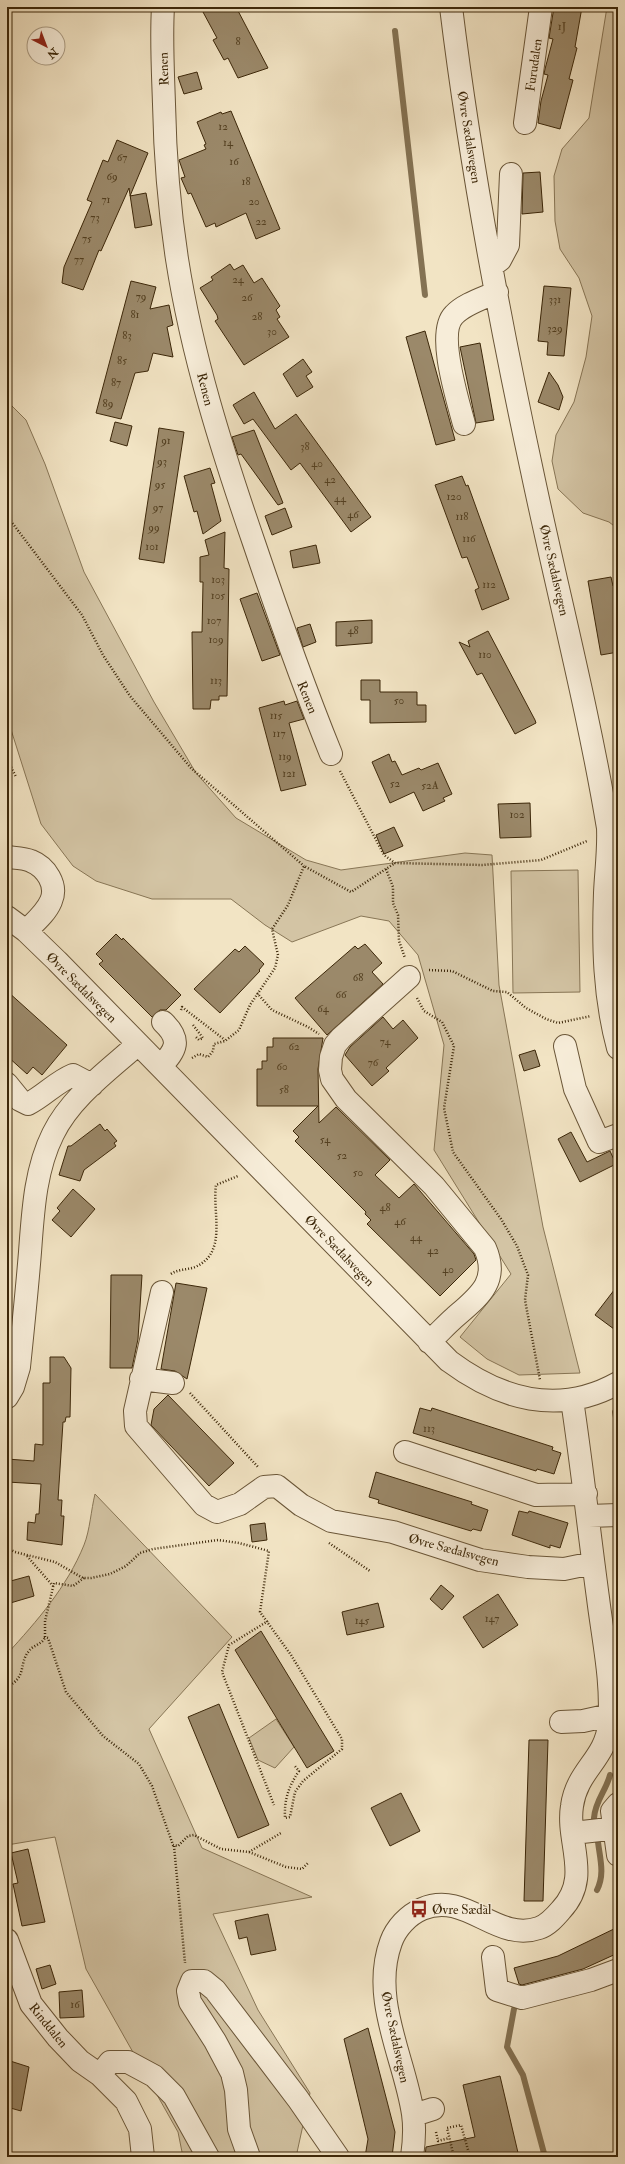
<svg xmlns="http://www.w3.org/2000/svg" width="625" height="2164" font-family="'IM FELL Double Pica',serif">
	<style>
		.green { fill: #d3c4a4; stroke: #887656 }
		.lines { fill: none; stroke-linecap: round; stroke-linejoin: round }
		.stream { stroke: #847253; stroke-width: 6 }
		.building { fill: #9b896a; stroke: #3c2709 }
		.minor-casing { stroke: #6a5638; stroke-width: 24 }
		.path { stroke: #3c2709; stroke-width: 2.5; stroke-dasharray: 1 2; stroke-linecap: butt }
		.minor { stroke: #f7edd9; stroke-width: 22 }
		.labels { text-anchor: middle; stroke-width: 3; stroke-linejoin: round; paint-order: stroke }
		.number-label { font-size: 11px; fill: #544021 }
		.street-label { font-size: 13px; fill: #3c2709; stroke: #f7edd9 }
		.poi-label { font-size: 13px; fill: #3c2709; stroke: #f7edd9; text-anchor: start }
	</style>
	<rect width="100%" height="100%" fill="#f2e4c4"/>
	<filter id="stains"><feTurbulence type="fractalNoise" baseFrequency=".005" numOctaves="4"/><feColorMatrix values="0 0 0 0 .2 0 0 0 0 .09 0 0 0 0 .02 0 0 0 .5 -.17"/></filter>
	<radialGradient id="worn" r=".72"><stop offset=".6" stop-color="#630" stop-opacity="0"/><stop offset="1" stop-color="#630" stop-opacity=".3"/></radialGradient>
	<!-- green -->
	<path class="green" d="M607,7H618V529L609,522L583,513L558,489L552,461L556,435L574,402L586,357L592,316L579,278L560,249L555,221L554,176L562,149L589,118Z
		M7,401L26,420L45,464L84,572L154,702L196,773L236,818L306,860L341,870L465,853L492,855L499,985L543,1227L580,1373L519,1375L487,1359L460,1337L511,1274L434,1150L444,1045L418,955L389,921L361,916L292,942L265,925L231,899H152L96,881L73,866L41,824L7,717Z
		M578,870L580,992L513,993L511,871Z
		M95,1494L232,1637L149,1729L202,1848L312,1897L213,1914L258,2010L310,2093L296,2157H183L178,2132L86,1969L55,1837L7,1845V1654C37,1621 67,1587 84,1545C90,1530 91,1510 95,1494Z
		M276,1719L294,1747L275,1768L258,1760L249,1738Z"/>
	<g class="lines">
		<!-- stream -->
		<path class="stream" d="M395,31L425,295
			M615,1412L618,1429
			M594,1818C595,1801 606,1791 610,1775
			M597,1890C605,1874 600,1859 598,1842
			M514,2009L507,2047L523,2075L545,2157"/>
	</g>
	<!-- building -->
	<path class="building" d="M212,7H236L268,68L238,78L228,58L224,60L213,40L217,38L203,12Z
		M554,7H582L575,47L577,48L569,79L573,80L560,129L538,123L541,101L548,75L544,74L545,69L553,39L549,38Z
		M197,72L202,89L184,94L178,77Z
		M231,111L280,229L256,239L246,213L216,227L215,223L206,227L191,193L188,194L181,178L185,177L179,160L206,149L204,145L206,144L197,122L221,112L222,114Z
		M117,140L148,153L130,196L146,193L152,225L135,228L129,188L101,251L99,250L83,290L62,283L64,267L92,202L87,200L103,160L108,162Z
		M540,172L543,212L522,214L523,173Z
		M230,264L234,270L243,265L254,283L262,278L280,306L276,310L280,317L277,319L289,337L244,365L215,321L218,319L217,315L200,288L213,280L211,277Z
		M131,281L156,287L150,309L169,305L173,325L167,327L173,357L153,353L148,371L135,373L121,419L96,413Z
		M544,286L571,288L564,356L547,355L548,342L538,341Z
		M425,331L455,440L436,445L406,337Z
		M480,343L494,420L476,423L460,347Z
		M303,359L312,372L306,376L313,387L297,397L283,374Z
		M549,372L558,385L563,397L559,410L538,402Z
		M254,392L275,429L296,414L371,517L351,532L300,463L291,470L253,419L244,424L233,405Z
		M115,422L132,426L127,446L110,441Z
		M159,428L184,432L164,563L139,559Z
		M254,430L283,503L278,505L241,454L238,455L232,437Z
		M210,468L215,483L211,484L221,521L203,534L197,511L194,512L184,476Z
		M462,476L466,486L468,485L509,599L482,610L475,590L479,588L467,557L462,558L435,485Z
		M285,508L292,527L272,535L265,516Z
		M225,532L224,568L229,569L227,696H219V700H211L210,709H193L192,632H202L203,582H200V557L209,555L205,540Z
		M316,545L320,563L293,568L290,551Z
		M611,577L613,586L618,585V652L601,655L588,581Z
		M257,593L280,655L262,661L240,599Z
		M372,620V643L336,646V622Z
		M310,624L316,642L303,647L297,628Z
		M488,631L535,720L536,723L515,734L482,673L477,675L459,642L470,647L468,641Z
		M361,680H380V692H417V705H426V722L370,723V700H361Z
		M284,701L285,705L297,701L304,719L289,723L306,785L281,791L259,708Z
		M389,754L392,762L395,761L402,775L419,768L421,770L438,763L452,794L443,798L445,801L423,811L414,792L390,803L372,762Z
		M530,803L531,837L500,838L498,804Z
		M394,827L403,846L384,854L376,835Z
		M116,934L122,940L123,938L181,995L166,1010H160L152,1017L99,964L103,961L96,954Z
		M365,944L382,963L372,972L383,984L327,1035L295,998L355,946L358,949Z
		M245,946L264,964L259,970L260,971L220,1013L194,989L235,949L239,952Z
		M7,991L67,1045L42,1075L33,1067L27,1074L7,1056Z
		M383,1017L393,1029L403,1020L418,1038L386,1068L389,1071L372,1086L345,1055L350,1047Z
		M273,1038H323L318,1069L319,1123L336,1107L390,1160L375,1175L399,1198L414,1184L474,1254L476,1260L440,1296L367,1224L371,1220L365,1214L366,1212L295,1141L299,1137L293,1131L318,1106H257V1069H262V1061H267V1047H273Z
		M535,1050L540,1066L524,1071L519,1055Z
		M100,1124L105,1131L107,1129L117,1141L114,1143L116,1146L84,1170L80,1181L59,1175L68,1146H71Z
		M571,1132L587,1162L610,1151L616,1164L580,1182L558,1139Z
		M73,1189L95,1209L71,1237L52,1220L60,1211L57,1208Z
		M111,1275H142L138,1339L132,1368H110Z
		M176,1283L207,1288L187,1379L175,1371L161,1369Z
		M618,1285V1332L595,1315Z
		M50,1357H64L71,1368L70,1417H66L65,1422H63L58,1500H62L61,1516H64L62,1545L27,1540L28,1522L35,1523L36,1514H39L41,1484L7,1482V1459L34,1461L35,1444L43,1445V1383H50Z
		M168,1395L234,1463L209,1486L151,1425L154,1409Z
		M420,1408L431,1411L432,1408L553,1447L552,1450L561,1453L554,1474L537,1469L536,1471L413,1433Z
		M376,1472L472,1502L471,1504L488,1510L481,1531L473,1529L471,1531L378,1503L379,1500L369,1497Z
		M519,1511L528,1513L529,1511L568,1523L560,1548L550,1545V1548L512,1535Z
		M265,1523L267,1540L252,1542L250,1525Z
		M29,1576L34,1596L7,1604V1582Z
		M441,1585L454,1596L442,1610L430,1599Z
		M498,1594L518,1625L483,1648L463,1617Z
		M378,1603L384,1627L347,1635L342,1612Z
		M261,1631L334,1751L307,1768L235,1650Z
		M219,1704L269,1825L238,1838L188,1717Z
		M529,1740H548L543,1901H524Z
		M401,1793L420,1831L390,1846L371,1808Z
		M28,1849L45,1922L22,1926L13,1884L18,1883L11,1853Z
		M268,1914L276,1950L251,1955L247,1937L239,1939L235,1921Z
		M618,1927V1953L583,1969L522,1985L519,1984L514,1968L558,1956Z
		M50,1965L56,1984L42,1989L36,1969Z
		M82,1990L84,2017L60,2018L59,1992Z
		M368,2028L395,2132L392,2157H365L368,2139L344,2039Z
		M7,2060L29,2067L21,2111L7,2107Z
		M500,2076L519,2157H425L426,2147L475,2137L463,2085Z"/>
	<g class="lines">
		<!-- minor casing -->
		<g class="minor-casing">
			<path id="minor" d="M163,7C161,39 163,72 164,104C165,156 169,207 177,259C192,356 222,450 254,543C278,614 303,685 331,754
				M451,7C470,162 499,318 532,471C557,590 588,708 608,828C609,850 606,871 605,893C603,945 604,996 618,1048
				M525,123L541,7
				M492,266L500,260L508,245L511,174
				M464,424C458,401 436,333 454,315C464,304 484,298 497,292
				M7,857C15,858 24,858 31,861C46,867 58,885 51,901C46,913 35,922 26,931
				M7,917L26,931L57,961L449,1361C500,1399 559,1416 618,1383
				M409,977L341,1038L335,1045L331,1057L330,1070L332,1079L346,1099L434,1186L485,1248C500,1282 478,1297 454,1318C446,1325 438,1334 429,1342
				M565,1046L575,1089L599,1142L618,1135
				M161,1066C176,1050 182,1040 163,1022
				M7,1084L20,1100L28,1104C44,1096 56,1082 73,1075L92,1085
				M162,1292L135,1411L136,1426L204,1505L217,1512L240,1504L264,1487L277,1486L301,1505L331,1521L393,1532L480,1560L528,1567L564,1569L593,1563
				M141,1379L173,1383
				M7,1397L13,1387L19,1367C23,1328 27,1290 30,1252C33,1212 35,1170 53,1134C71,1097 109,1070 138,1044
				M405,1452L536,1495L586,1494
				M589,1516L618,1515
				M561,1722L583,1721L610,1715
				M618,1804L612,1811L618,1855
				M573,1833L618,1828
				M7,1940L31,2004L58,2038L80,2061L100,2075L126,2101L140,2129L143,2157
				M493,1957L497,1990L522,1998L591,1980L618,1970
				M100,2075L110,2062H128L154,2076L174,2096L208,2157
				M414,2115L433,2109
				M249,2157L239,2129L236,2090L232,2073L215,2041L190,2002L188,1991L192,1981H204L215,1990L298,2099L338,2157
				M412,2157C414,2143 415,2128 413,2114C405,2059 370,1999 391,1942C396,1928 408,1915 422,1909C466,1890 496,1943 539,1928C548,1925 555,1917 561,1910C592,1877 566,1843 572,1806C577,1770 605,1760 609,1725C613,1684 603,1639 598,1598C589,1532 582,1466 572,1400"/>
		</g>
		<!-- path -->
		<path class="path" d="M57,7C62,11 68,9 73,7
			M7,516L82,615L103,655L130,696L191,768L304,866
			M7,759L16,777
			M340,771L384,855L395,863L482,865L541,860L587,841
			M386,869L393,887V903L398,915L399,941L405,958
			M429,970L452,971L493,991L507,992L526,1008L546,1019L558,1023L591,1016
			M257,993L272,1010L308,1027L319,1034
			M417,998L424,1011L442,1022L454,1046L444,1108L453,1152L501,1219L517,1246L528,1275L525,1300L540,1380
			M181,1010L182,1007L225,1040
			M193,1025L203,1038L199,1040L196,1037
			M192,1058L199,1054L208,1057L213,1051L214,1044L225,1041L239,1030L250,1005L275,968L278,955L272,929L288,905L304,866L351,892L395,863
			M171,1274C178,1269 187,1270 195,1267C228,1253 212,1213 216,1185L238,1176
			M190,1393L258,1467
			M329,1543L370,1571
			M7,1548L15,1552L55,1562L83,1578H91L110,1574L126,1566L140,1553L153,1549L218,1540L239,1543L269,1551L260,1612L291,1655L342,1739V1749L303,1781L295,1792L290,1817L285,1818C284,1799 289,1786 299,1771L294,1765
			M27,1556L53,1586
			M84,1578L73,1586L54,1583L45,1621V1637L48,1638L66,1692L103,1736L139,1764L152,1786L173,1845L178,1846L188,1836L194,1835L221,1849L249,1852L281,1833
			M268,1621L229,1645L222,1672L274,1805
			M7,1687C28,1676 18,1664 29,1651C33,1645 43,1644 45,1637
			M174,1846L185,1963
			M249,1852L286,1867L302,1869L308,1863
			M436,2132L438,2141L449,2138
			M454,2157L447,2128L461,2125L470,2157"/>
		<!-- minor -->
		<use href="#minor" class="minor"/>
	</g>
	<!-- icons -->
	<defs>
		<g id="bus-bare" transform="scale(1.38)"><path d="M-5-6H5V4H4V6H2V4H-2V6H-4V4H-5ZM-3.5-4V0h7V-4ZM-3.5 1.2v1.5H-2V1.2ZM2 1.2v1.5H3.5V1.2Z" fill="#8f2418" stroke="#f7edd9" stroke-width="2.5" paint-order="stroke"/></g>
	</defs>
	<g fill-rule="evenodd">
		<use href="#bus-bare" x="419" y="1909"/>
	</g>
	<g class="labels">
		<!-- number labels -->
		<g class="number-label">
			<text x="562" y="30">1J</text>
			<text x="238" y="45">8</text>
			<text x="223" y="130">12</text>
			<text x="228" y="146">14</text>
			<text x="122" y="161">67</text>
			<text x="234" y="165">16</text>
			<text x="112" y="180">69</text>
			<text x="246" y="185">18</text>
			<text x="106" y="203">71</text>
			<text x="254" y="205">20</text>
			<text x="95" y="221">73</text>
			<text x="261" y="225">22</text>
			<text x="87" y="242">75</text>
			<text x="79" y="263">77</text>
			<text x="238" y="283">24</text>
			<text x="141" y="300">79</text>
			<text x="247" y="301">26</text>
			<text x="555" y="303">331</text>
			<text x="135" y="318">81</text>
			<text x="257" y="320">28</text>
			<text x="555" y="332">329</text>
			<text x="272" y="335">30</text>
			<text x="127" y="339">83</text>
			<text x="122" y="364">85</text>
			<text x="116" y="386">87</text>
			<text x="108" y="407">89</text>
			<text x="166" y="444">91</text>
			<text x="305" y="450">38</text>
			<text x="162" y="465">93</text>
			<text x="317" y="467">40</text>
			<text x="330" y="483">42</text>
			<text x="160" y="488">95</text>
			<text x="454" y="500">120</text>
			<text x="340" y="502">44</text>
			<text x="158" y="511">97</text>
			<text x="353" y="518">46</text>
			<text x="462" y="520">118</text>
			<text x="154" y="531">99</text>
			<text x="469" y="542">116</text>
			<text x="152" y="550">101</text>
			<text x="218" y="583">103</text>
			<text x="489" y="588">112</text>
			<text x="218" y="599">105</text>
			<text x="214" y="624">107</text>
			<text x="353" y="634">48</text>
			<text x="216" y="643">109</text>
			<text x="485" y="658">110</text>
			<text x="216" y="684">113</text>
			<text x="399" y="704">50</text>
			<text x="276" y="719">115</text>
			<text x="279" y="737">117</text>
			<text x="285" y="760">119</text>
			<text x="289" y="777">121</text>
			<text x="395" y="787">52</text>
			<text x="430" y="789">52A</text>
			<text x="517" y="818">102</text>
			<text x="358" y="981">68</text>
			<text x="341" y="998">66</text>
			<text x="323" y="1012">64</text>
			<text x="385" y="1045">74</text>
			<text x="294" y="1050">62</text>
			<text x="373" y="1066">76</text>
			<text x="282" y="1070">60</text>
			<text x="284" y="1093">58</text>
			<text x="325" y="1143">54</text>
			<text x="342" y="1159">52</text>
			<text x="358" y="1176">50</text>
			<text x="385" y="1211">48</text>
			<text x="400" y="1225">46</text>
			<text x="416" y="1241">44</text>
			<text x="433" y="1254">42</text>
			<text x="448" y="1273">40</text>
			<text x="429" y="1432">113</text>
			<text x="492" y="1622">147</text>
			<text x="362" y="1624">145</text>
			<text x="75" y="2008">16</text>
		</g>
		<!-- street labels -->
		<g class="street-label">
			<text transform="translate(533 65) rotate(-82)" y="5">Furudalen</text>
			<text transform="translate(163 69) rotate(-92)" y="5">Renen</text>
			<text transform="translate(470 137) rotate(81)" y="5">Øvre Sædalsvegen</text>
			<text transform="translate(206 389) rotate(76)" y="5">Renen</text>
			<text transform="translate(555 570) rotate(77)" y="5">Øvre Sædalsvegen</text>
			<text transform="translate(308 697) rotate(68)" y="5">Renen</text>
			<text transform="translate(82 987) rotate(45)" y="5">Øvre Sædalsvegen</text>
			<text transform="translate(340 1250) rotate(46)" y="5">Øvre Sædalsvegen</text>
			<text transform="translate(454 1549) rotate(15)" y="5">Øvre Sædalsvegen</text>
			<text transform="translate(49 2025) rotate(51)" y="5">Rinddalen</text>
			<text transform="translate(396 2037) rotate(78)" y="5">Øvre Sædalsvegen</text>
		</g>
		<!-- poi labels -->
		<g class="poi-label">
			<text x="432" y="1914">Øvre Sædal</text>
		</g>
	</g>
	<!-- margin -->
	<rect width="625" height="2164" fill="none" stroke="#f2e4c4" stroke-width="24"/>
	<rect x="8" y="8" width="609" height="2148" fill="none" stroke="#3c2709" stroke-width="2"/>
	<rect x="12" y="12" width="601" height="2140" fill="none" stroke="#3c2709"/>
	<!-- north arrow -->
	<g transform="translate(46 46) rotate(138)"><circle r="19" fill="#f7edd9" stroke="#ac9e86"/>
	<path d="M0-3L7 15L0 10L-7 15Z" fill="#8f2418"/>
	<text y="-6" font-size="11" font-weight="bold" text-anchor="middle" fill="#3c2709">N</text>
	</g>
	<rect width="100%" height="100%" filter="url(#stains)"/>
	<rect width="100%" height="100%" fill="url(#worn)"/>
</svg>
